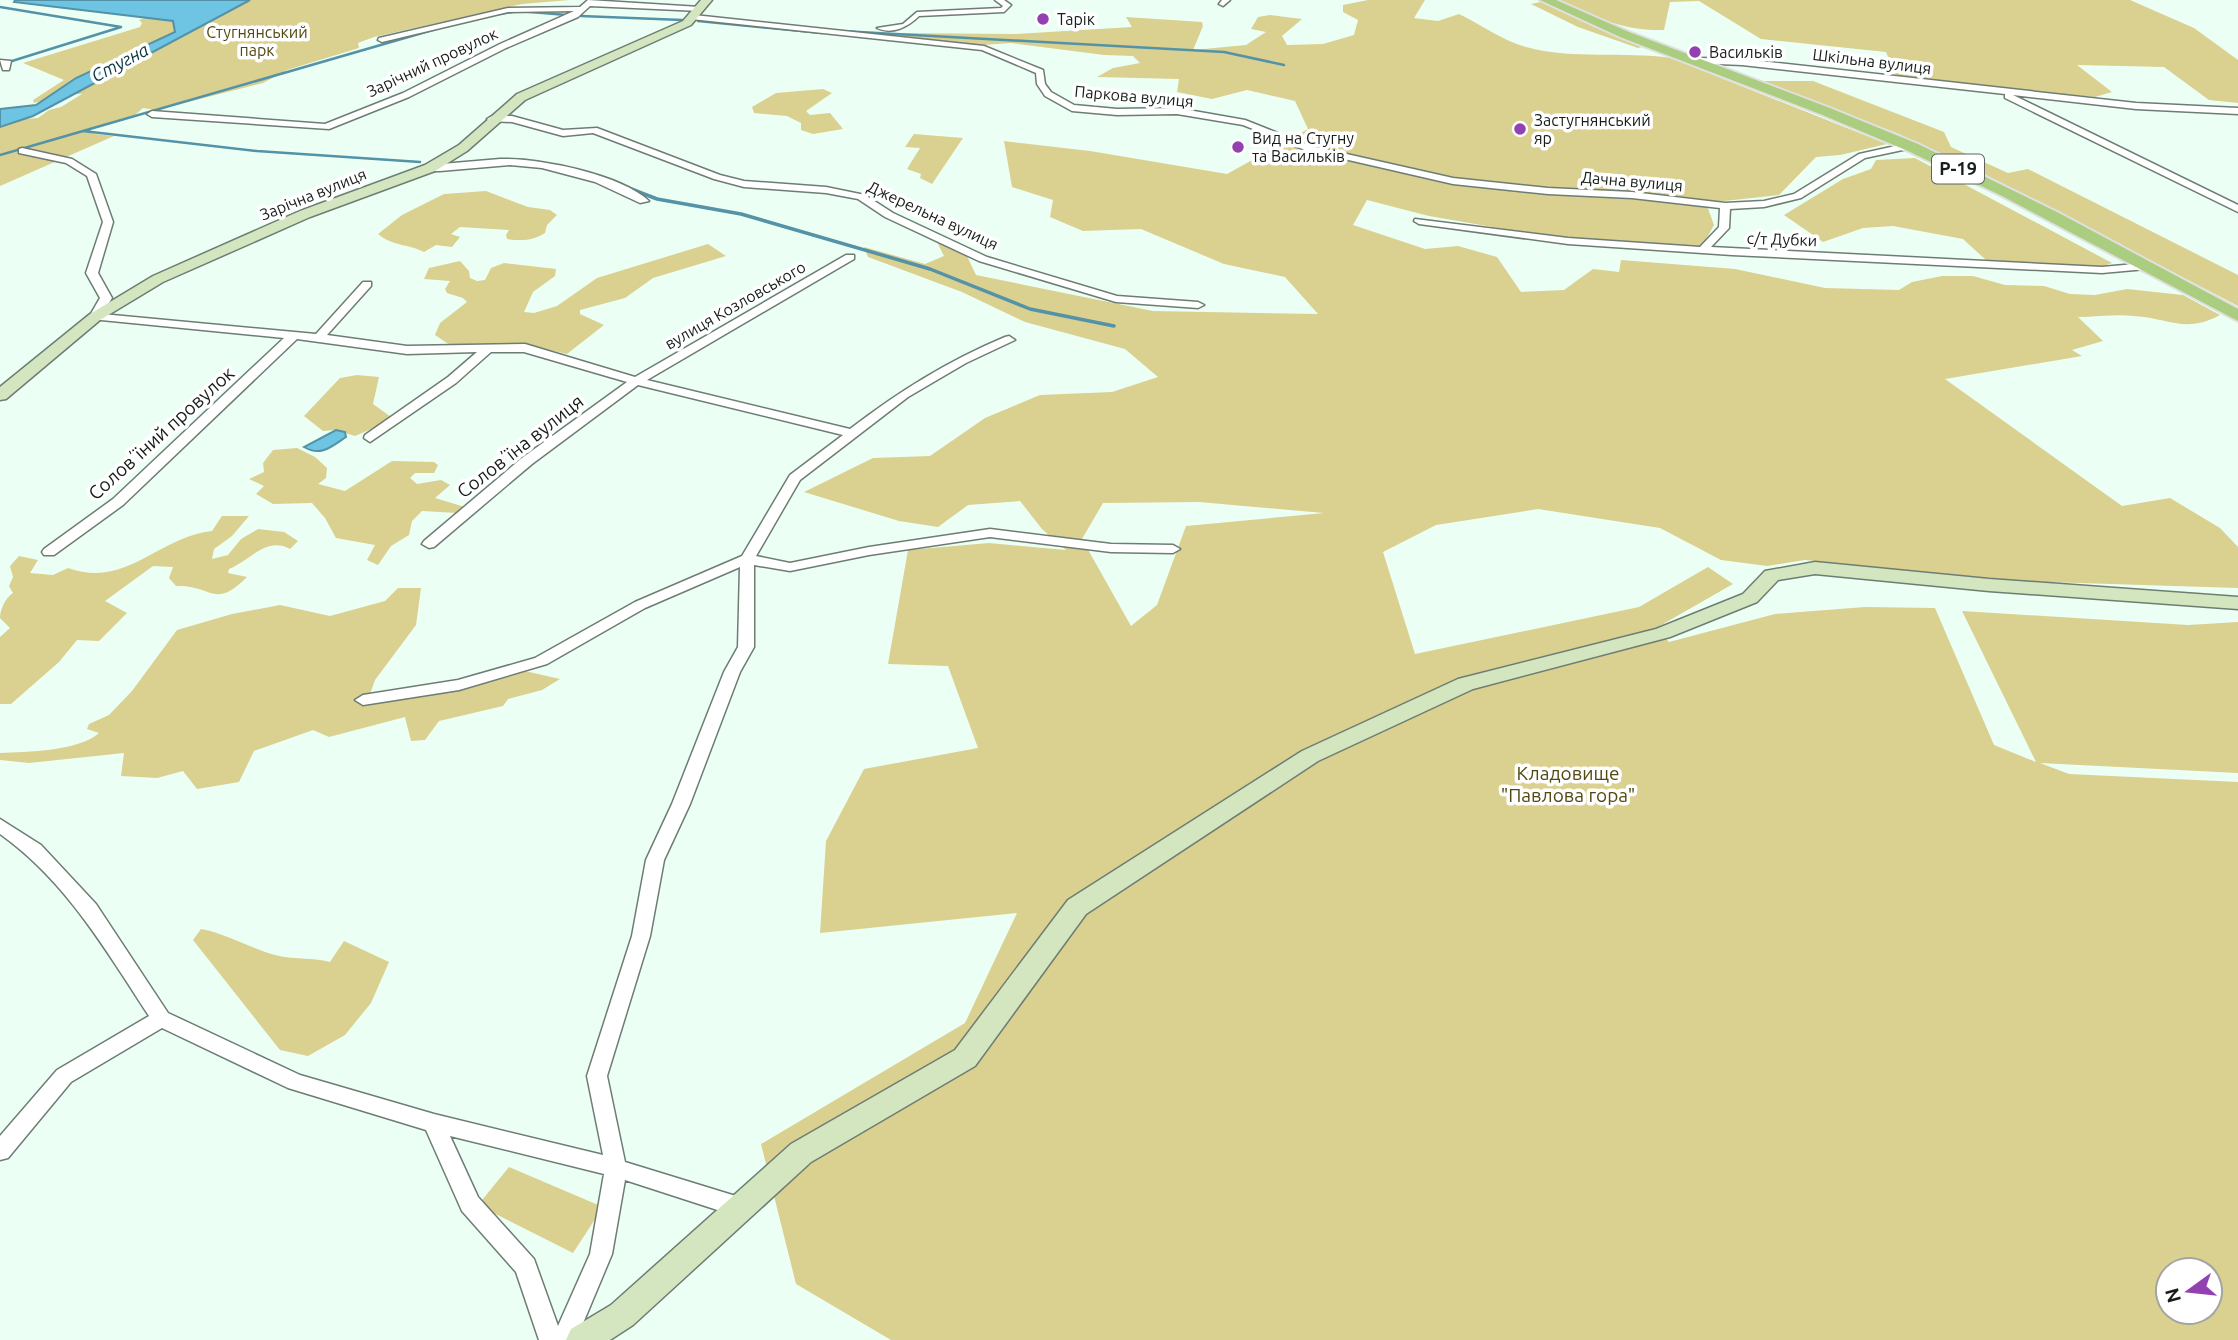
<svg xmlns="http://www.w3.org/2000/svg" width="2238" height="1340" font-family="Ubuntu,sans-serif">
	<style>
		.green { fill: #dad090; fill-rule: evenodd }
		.water { fill: #6dc4e3; stroke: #5392a7; stroke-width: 2 }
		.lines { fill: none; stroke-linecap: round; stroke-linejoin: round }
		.stream-far1 { stroke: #5392a7; stroke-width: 2.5 }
		.stream { stroke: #5392a7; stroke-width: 3.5 }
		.street-casing { stroke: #6d7d74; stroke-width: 3 }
		.secondary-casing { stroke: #6d7d74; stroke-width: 3 }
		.primary-casing { stroke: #dfe0df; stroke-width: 4 }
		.street { fill: #fff; fill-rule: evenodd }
		.secondary { fill: #d4e6bf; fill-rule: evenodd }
		.primary { fill: #aacd7f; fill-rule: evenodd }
		.poi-dot { fill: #9341b0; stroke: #fff; stroke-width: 2.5 }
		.labels { text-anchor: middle; stroke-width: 7; stroke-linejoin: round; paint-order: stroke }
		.far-poi-label { font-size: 16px; fill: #171e1a; stroke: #fff; text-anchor: start }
		.far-park-label { font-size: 16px; fill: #534a11; stroke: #fff }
		.far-street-label { font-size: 16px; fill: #171e1a; stroke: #fff }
		.far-water-label { font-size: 18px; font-style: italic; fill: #0b3542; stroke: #fff }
		.shield { fill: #fff; stroke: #5d625f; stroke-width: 2 }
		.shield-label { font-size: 18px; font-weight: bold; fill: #171e1a }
		.street-label { font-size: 19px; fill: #171e1a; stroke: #fff }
		.park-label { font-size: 19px; fill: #534a11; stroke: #fff }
	</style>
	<rect width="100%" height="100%" fill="#ecfff5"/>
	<!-- green -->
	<path class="green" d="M250,0H570L522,4L374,37L358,43L359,48L287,70L263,83L156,110L143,108L135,115L87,129L95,134L114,136L0,186V127L24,119L38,118L49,110L61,107L82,94H73Z
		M1368,0H1425L1414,18L1438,21L1459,14C1480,24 1503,41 1526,47C1574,60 1623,51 1671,58L1887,144L1840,155L1816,157L1779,195L1706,203L1714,225L1702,247L1545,236L1429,216L1367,200L1353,225L1425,249L1458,246L1497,257L1521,292L1564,290L1593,269L1619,272L1621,260L1735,269L1825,288L1899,290L1912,282L1942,276H1973L2005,285L2044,286L2070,294L2095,295L2127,289L2183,295L2220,315C2185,334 2169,318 2134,316C2116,314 2097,317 2078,317L2103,341L2072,350L2082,356L1945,379L2122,506L2170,498L2220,528L2238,547V588L2019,581L1805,560L1767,566L1721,560L1660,528L1538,509L1436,525L1383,552L1415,654L1639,607L1708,567L1733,584L1656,628L1669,642L1775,614L1865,607L1935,608L1994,745L2036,762L1962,611L2188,625L2238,622V773L2040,763L2069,774L2238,782V1340H891L796,1284L761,1144L965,1023L1017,913L820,933L826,841L864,769L978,748L948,666L888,664L908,550L989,543L1066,550L1042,529L1020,501L968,505L938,527L899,521L804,492L873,458L930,456L985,418L1040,395L1112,392L1158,377L1125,349L1025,322L962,292L868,257L864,247L925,264L944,256L937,242L967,256L976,275L1153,311L1318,314L1285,277L1224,264L1141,229L1083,231L1050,217L1053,200L1012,187L1004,141L1090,151L1227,174L1308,129L1295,101L1247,90L1212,99L1177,92L1179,79L1097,77L1113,68L1140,63L1133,56L1104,55L1011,43L983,45L887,36L894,33L1016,34L1132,27L1126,17L1202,22L1203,26L1193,50L1246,45L1266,32L1251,29L1258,17L1270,15L1302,19L1282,36L1287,45L1323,44L1354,35L1358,20L1343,12V5ZM1199,502L1324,513L1186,526L1157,605L1131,626L1082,539L1103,503ZM2168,1270H2210V1312H2168Z
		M1558,0H2130L2194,28L2238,60V103L2209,100L2164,67L2077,65L2112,92L2095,97L1897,78L1886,52L1761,39L1699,1L1670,2L1664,30C1623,31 1594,17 1558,0Z
		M1541,2L1588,24L1646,46L1638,48L1578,27L1531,4Z
		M145,18L174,21L175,33L49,99L34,103L33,100L64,80L23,63L140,27L142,23L139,20Z
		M1759,81H1813L1944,132L1951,147L2008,173L2028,169L2238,275V306L1986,175L1899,134Z
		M823,89L832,93L806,111L810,115L830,113L843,129L813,134L801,130V123L787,116L754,113L752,107L776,93Z
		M914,134L963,138L932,184L920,178L921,174L907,169L920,148L905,147Z
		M1915,158L2112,263L2101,267L1987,261L1963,239L1893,226L1863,228L1823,242L1784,215L1843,179L1871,169L1876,160Z
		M486,191L528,207L550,210L557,215L547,225L545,233C533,241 521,241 507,239L506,235L509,230L460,227L451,234L460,237L452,247L436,245L424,252C406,243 394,247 378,234L402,215L444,194Z
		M708,244L726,256L653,278L625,298L580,310V314L604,325L567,354L527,345H450L435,335L440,323L467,302L463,298L447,293L445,289L450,281L424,279L429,268L460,261L469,271L470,278L477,281L485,280L491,268L504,263L556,269L555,276L533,292L524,312L534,313L557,306L597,278Z
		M357,375L379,377L373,404L394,419L355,436L336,430L323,431L304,416L340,378Z
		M297,448L315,457L327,468L326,478L318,484L345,491L392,461L434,462L438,465L434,473H415L410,478L417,484L441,480L450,485L435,498L465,507L457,513L422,511L412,521L409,535L391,546L378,565L367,560L375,545L336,538L325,518L312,503L273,504L256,494L264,486L249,479L264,472L263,463L273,450Z
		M222,516H249L232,536L214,549L212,559L228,555L241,539L258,529L284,532L298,541L290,549C266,536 250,561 229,569L228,573L247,577C214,610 213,585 176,586L169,578L173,567L153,566L105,601L127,613L99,641L77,640L59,662L11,704H0V637L10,628L0,618C0,610 5,598 13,593L9,586L13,577L10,566L19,556L38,560L30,573L53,575L68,568C127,589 157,537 212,531Z
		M398,588H421L416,625L375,680L369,697L398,700L525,671L560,679L542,690L508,699L503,706L439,721L425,740L411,741L405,717L329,737L313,730L254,751L239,782L197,789L183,771L157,778L121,776L124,753L29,763L0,760V753C27,752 79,751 99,733L87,729L89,724L109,715L132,691L177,630L232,614L280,605L330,616L385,601Z
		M201,929C227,934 250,948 275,955C292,960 312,957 330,962L344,941L389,962L371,1003L345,1035L308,1056L280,1050L193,940Z
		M509,1167L603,1207L573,1253L478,1205Z"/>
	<!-- water -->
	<path class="water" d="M15,0H250L33,116L0,127V109L36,105L76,78L175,32L173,21L14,2Z
		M336,430L345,432L346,437C331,447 321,457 304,447Z"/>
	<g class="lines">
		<!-- stream-far1 -->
		<path class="stream-far1" d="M0,7L121,27L12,61
			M500,14L518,11L567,15
			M581,16L682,20
			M698,21L822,33
			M841,31L1224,52L1284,65
			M83,131L436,29
			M0,155L83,131L257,151L420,162"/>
		<!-- stream -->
		<path class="stream" d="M621,185L657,199L741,214L930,269L1030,309L1114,326"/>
		<!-- street casing -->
		<g class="street-casing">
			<path id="street" d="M588,0L700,7L704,9L700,11L590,6L578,17L506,48L409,97L329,129L152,117L147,114L152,111L325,124L403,93L500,44L574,11L508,12L382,42L378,40L379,38L508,8L580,7Z
				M995,0H1004L1011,5L1004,12L919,16C908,27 892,35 877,28L903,24L917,12L1001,8L1003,6Z
				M1222,0H1230L1223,6L1219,4Z
				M694,15L984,46L1043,70L1045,84L1051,92L1074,105L1117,109L1177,108L1245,120L1311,146L1453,178L1548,188L1632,192L1725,203L1764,201L1794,194L1859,154L1909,143L1914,146L1912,148L1865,158L1801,198L1764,207L1730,209L1729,228L1711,247L2102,267L2146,263L2151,266L2146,269L2102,273L1732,255L1568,244L1419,224L1414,221L1415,219L1568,238L1700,247L1719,227L1720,208L1632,198L1548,194L1453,184L1305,150L1243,125L1177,114L1117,115L1072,111L1045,96L1037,84L1036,73L982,50L691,19Z
				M1698,58L1742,59L2136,103L2238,108V114L2136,109L2013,95L2238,205V212L2005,98V94L1742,65L1695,63V59Z
				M0,60L11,61L9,70H3Z
				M492,116H512L563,130L597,128L720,175L744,181L826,187L865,195L893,213L987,257L1117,296L1198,302L1204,305L1198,308L1116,302L979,261L885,217L858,199L826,193L744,187L714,179L593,133L563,136L512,122L489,121L487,119Z
				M22,148L72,159L96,174L113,222L98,273L112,298L102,314L316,334L363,282H371V286L327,335L407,346L525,344L635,377L846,255H854V259L647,380L850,429C900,391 946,362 1005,337L1009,336L1015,340L966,363L908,397L800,480L756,556L790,563L869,547L990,529L1111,544L1173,545L1180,549L1173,553L1111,552L990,537L869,555L790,571L754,565V647L740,672L690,804L664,860L650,936L607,1076L625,1162L739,1197L747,1200L750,1207L747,1214L739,1217L625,1180L612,1254L576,1340H539L516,1272L462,1211L426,1130L288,1088L162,1028L71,1082L8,1158L0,1160V1136L57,1070L149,1016C105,949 66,881 0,834V819L41,845L96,904L168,1013L300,1075L434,1114L603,1155L587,1076L632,936L646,860L672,804L724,672L738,647L740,567L645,608L547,664L459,690L363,705L355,700L363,695L458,680L535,658L635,602L742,556L790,475L843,435L638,385L532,464L434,547L429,548L422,544L424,541L522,458L627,382L524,352H491L456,383L370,442L364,438L365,435L448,377L477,352L407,354L297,339L123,505L54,555H44L42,552L44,549L113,499L284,338L91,319L89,317L100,298L86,273L103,222L87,176L66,163L19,153V149ZM450,1136L604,1174L590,1254L558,1326L534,1259L478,1197Z
				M500,159C539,158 620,174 649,201L640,203L595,182L542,168L510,165L440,171H430L425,168L430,165Z"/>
		</g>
		<!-- secondary casing -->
		<g class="secondary-casing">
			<path id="secondary" d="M701,0H712L691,25L525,100L467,151L435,171L310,217L163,282L100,320L6,399L0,400V387L90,314L153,276L300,211L425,165L459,145L517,94L683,21Z
				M1815,562L1989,579L2238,597V609L1989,591L1815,574L1778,580L1757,602L1670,637L1473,689L1318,761L1086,914L975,1066L811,1162L633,1325L610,1340H566L571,1329L611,1305L791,1144L955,1050L1068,900L1302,751L1458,679L1656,629L1743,594L1765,571Z"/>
		</g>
		<!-- primary casing -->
		<g class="primary-casing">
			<path id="primary" d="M1540,0H1556L1629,32L1830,108L1918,144L2059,213L2238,309V321L2002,196L1908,151L1820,114L1620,37Z"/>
		</g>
		<!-- street -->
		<use href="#street" class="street"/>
		<!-- secondary -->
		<use href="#secondary" class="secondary"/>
		<!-- primary -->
		<use href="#primary" class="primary"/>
	</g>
	<!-- markers -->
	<g class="poi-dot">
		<circle cx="1043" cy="19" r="7"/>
		<circle cx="1695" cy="52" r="7"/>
		<circle cx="1520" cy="129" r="7"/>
		<circle cx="1238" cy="147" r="7"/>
	</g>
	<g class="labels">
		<!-- far-poi labels -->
		<g class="far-poi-label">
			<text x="1057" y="25">Тарік</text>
			<text x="1709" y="58">Васильків</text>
			<text x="1534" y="126">Застугнянський<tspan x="1534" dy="18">яр</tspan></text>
			<text x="1252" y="144">Вид на Стугну<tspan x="1252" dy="18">та Васильків</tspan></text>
		</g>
		<!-- far-park labels -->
		<g class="far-park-label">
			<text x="257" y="38">Стугнянський<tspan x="257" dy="18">парк</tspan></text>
		</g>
		<!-- far-street labels -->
		<g class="far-street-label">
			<text transform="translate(1872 61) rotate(7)" y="6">Шкільна вулиця</text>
			<text transform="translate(432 62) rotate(-25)" y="6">Зарічний провулок</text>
			<text transform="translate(1134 96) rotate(5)" y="6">Паркова вулиця</text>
			<text transform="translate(1632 181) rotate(5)" y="6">Дачна вулиця</text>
			<text transform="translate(313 194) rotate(-22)" y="6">Зарічна вулиця</text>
			<text transform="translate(933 215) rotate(25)" y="6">Джерельна вулиця</text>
			<text transform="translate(1782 239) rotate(2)" y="6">с/т Дубки</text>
			<text transform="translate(735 305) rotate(-30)" y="6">вулиця Козловського</text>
		</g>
		<!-- far-water labels -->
		<g class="far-water-label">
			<text transform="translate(120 63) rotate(-28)" y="6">Стугна</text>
		</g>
		<!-- shield labels -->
		<rect class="shield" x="1932" y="154.5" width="52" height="29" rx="5"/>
		<g class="shield-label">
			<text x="1958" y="175">Р-19</text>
		</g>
		<!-- street labels -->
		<g class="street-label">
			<text transform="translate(161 433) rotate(-42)" y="7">Соловʼїний провулок</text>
			<text transform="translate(520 446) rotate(-38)" y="7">Соловʼїна вулиця</text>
		</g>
		<!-- park labels -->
		<g class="park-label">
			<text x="1568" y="780">Кладовище<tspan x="1568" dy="22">"Павлова гора"</tspan></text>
		</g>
	</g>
	<!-- north arrow -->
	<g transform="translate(2189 1291) rotate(255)"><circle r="33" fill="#ffffff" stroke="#a2a5a3" stroke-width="2"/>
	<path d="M0-5L12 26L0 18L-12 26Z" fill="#9341b0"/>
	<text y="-10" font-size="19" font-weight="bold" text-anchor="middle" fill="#171e1a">N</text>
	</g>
</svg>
